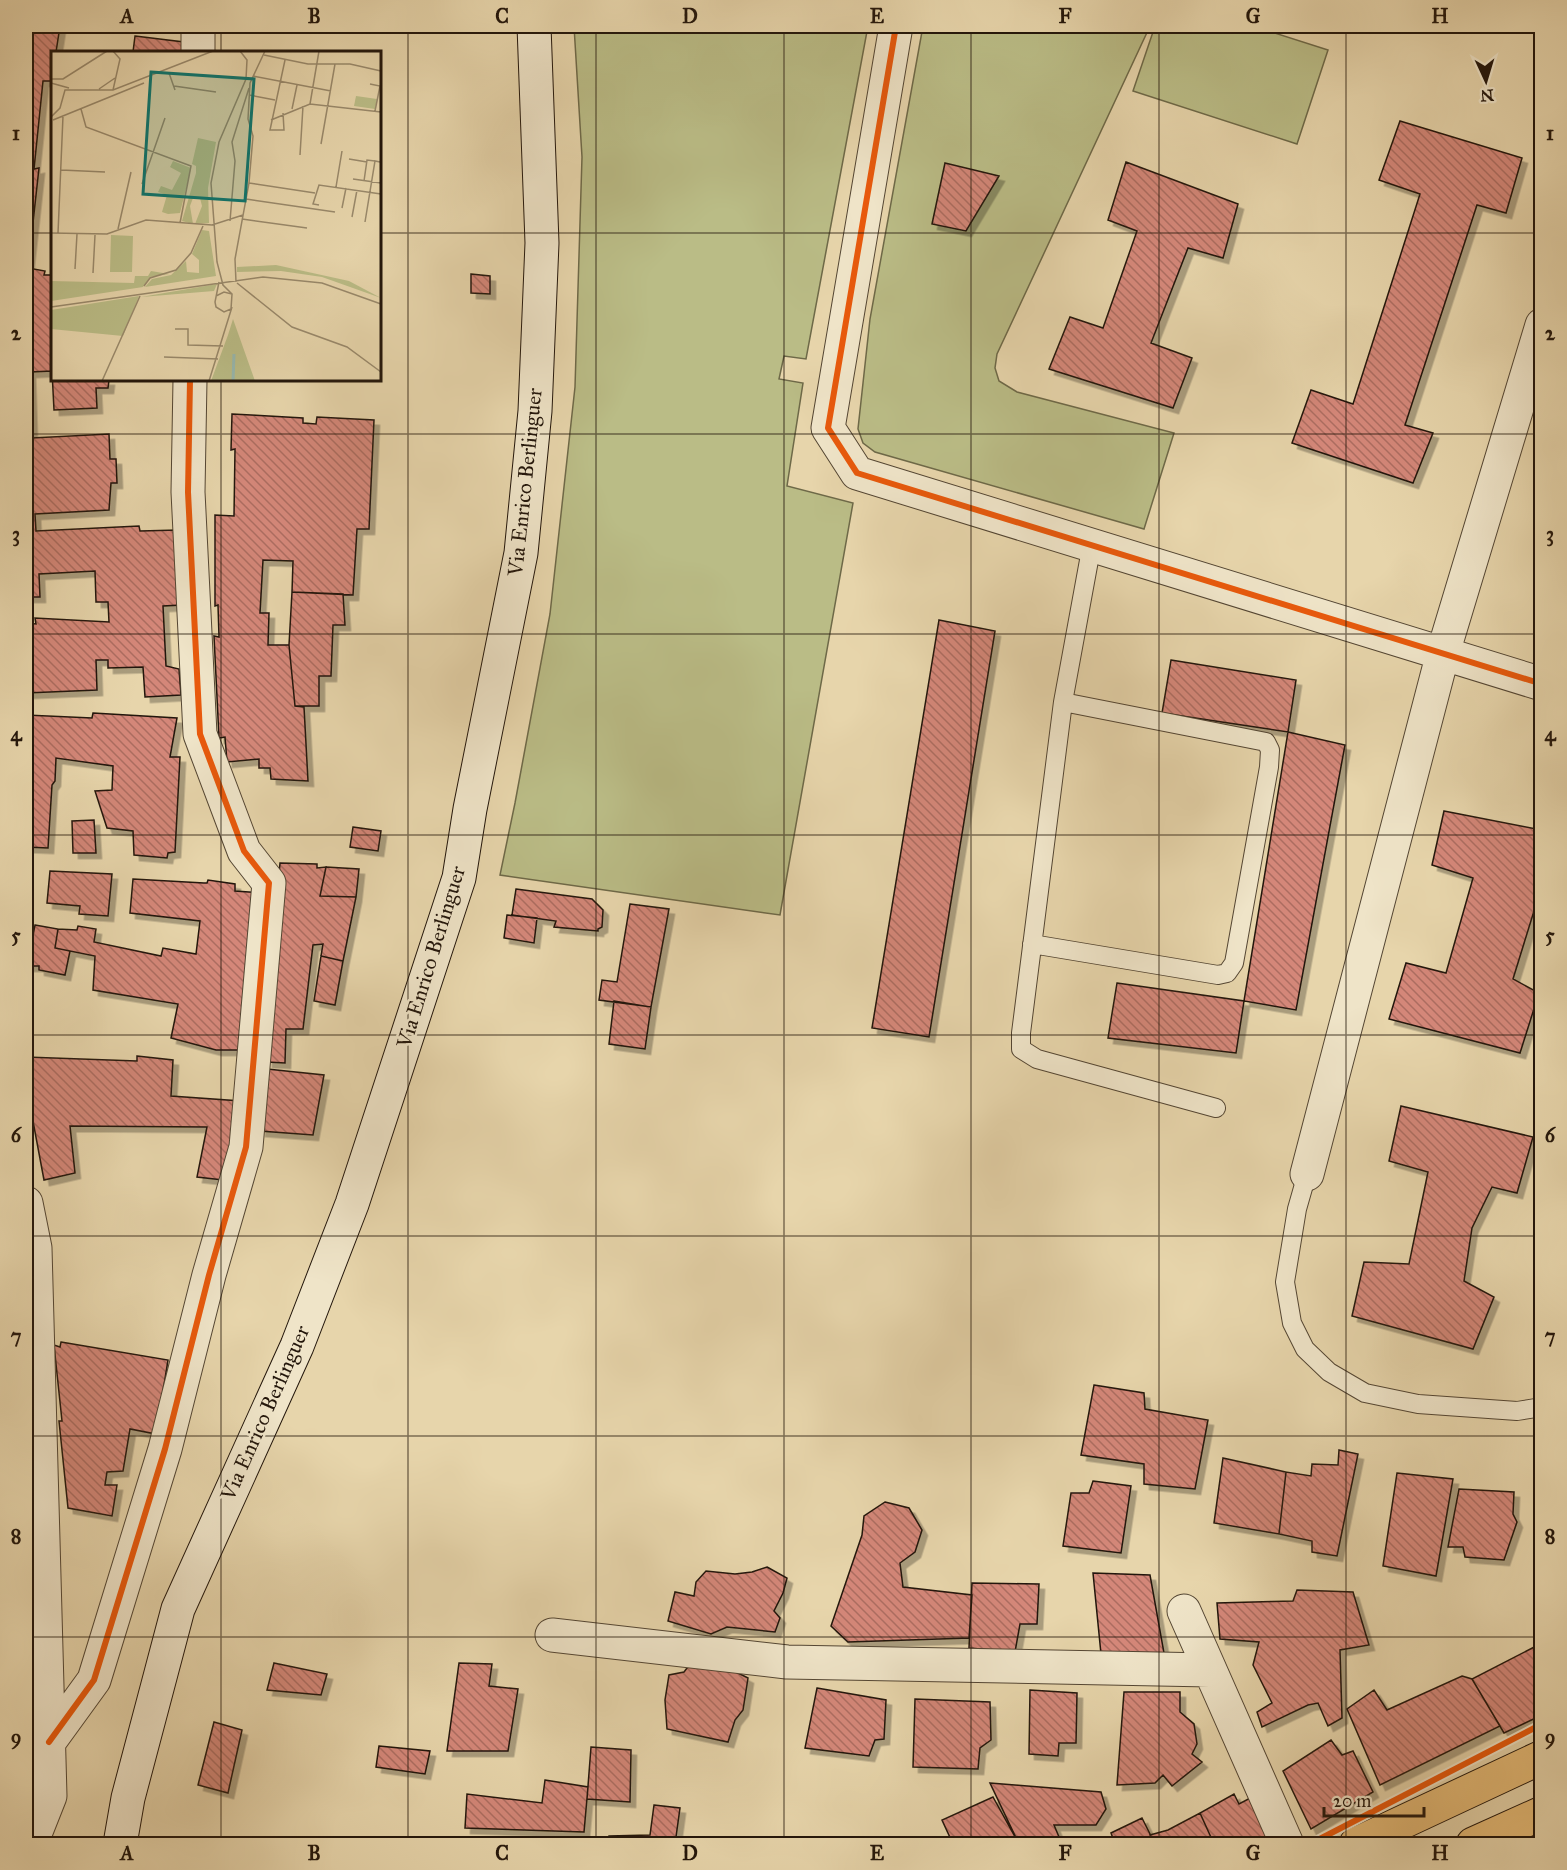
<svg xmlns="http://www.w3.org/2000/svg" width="1567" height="1870" font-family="'IM FELL Great Primer',serif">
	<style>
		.grass { fill: #babc86; stroke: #6e6948; stroke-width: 1.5 }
		.building { fill: url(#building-back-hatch); stroke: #23160b; stroke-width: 1.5; filter: url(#shadow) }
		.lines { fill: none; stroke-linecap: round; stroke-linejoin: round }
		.lane-casing { stroke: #544633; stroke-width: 20 }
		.street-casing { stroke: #544633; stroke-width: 35 }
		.secondary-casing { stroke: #23160b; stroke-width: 35 }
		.primary-casing { stroke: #23160b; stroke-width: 35 }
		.lane { stroke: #efe4c8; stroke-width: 18 }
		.street { stroke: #efe4c8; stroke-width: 33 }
		.secondary { stroke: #efe4c8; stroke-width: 33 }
		.primary { stroke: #e4ba76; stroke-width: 33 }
		.cycleway-casing { stroke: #efe4c8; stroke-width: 10 }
		.cycleway { stroke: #e8590c; stroke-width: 6 }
		.grid { fill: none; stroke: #23160b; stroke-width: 1.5; stroke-opacity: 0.55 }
		.labels { text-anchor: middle; stroke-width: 5; stroke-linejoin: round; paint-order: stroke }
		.street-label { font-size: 21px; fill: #23160b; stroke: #efe4c8 }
		.inset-river { fill: none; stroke: #97b8af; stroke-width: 3 }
		.inset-road { fill: none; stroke: #99896b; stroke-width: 1.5 }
		.view { fill: #0f766e; fill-opacity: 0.15; stroke: #0f766e; stroke-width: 3 }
		.inset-edge { fill: none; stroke: #23160b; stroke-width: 3 }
		.neatline { fill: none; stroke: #23160b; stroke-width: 2 }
		.grid-label { font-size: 20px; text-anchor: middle; font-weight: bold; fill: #23160b }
	</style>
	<defs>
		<pattern id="building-back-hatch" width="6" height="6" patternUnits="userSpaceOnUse" patternTransform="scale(1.5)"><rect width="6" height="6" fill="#d48779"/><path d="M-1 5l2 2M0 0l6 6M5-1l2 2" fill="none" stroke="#ac6d61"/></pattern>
		<filter id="shadow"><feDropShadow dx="5.5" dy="5.5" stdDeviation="0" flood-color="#0004"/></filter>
	</defs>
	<rect width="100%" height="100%" fill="#e7d5ab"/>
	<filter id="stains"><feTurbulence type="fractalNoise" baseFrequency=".00333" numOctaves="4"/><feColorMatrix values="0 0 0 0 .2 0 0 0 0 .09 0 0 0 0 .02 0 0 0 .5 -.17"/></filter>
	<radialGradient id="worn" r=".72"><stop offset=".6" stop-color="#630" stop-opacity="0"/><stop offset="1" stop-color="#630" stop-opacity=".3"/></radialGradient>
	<!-- grass -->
	<path class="grass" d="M574,26H868L806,359L784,356L779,379L803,383L787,486L853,503L780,915L500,875L515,803L550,614L575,387L582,157Z
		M923,26H1150L997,354L995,368L999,381L1017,392L1174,433L1144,529L875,452L863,443L858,429L870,319Z
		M1155,26H1253L1328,50L1297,144L1133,91Z"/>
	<!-- building -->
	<path class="building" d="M26,26H60L56,52H52V81H43L34,169L39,168L28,268L45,271L44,275H52V380H109L108,388H96L97,408L54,410L52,371L30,372L32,438L109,434L110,459H116L117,483H111L109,510L35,514L36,531L139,526L140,531L178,530L182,605L163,606L166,666L179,669L181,695L145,697L143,667L108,668V660H96L97,690L26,693V623L36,624L35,618L109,622L108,602H96L95,571L39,574L40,597H26Z
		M135,36L184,42L189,52H133Z
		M1400,121L1522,158L1506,213L1477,205L1405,425L1433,433L1413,483L1292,443L1311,390L1353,404L1420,194L1379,180Z
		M1126,162L1238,204L1223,258L1188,248L1151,343L1192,358L1173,408L1049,369L1070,317L1103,328L1137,231L1108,220Z
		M945,163L999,176L966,231L932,224Z
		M471,274L490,276V294L471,293Z
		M232,414L303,418V423L316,424L317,417L374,420L369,529H357L353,595L292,592L293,561L263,560L260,613H269L268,645H289L295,706L304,707L308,781L271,779L270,768H259V759L227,762L225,737L219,738L214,636L219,637L218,605L215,606V515L234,516L235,449L231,450Z
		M292,592L343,594L345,625H333L331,676H319V706H295L289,645Z
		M939,620L995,631L929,1037L872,1028Z
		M1171,660L1296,680L1288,732L1162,713Z
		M93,713L177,718L170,757H180L175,852L168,853L167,858L134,855L133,831L107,828L95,791L112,790L113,766L56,758L55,781L52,785L48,848L26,847V715L92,718Z
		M1288,732L1345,745L1296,1010L1244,1001Z
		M1444,811L1542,830V898H1538L1513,979L1539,993L1520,1053L1389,1019L1406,963L1446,973L1473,878L1432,865Z
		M94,820L96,853H73L72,821Z
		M353,827L381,831L378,851L350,847Z
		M280,863L317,864V868L326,867L320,896L356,897L343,961L321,956L323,944L313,945L303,1029H286L285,1063L267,1062V1013Z
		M326,867L359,869L356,897L320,896Z
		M50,871L112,874L108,916L79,914L80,906L47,903Z
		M133,879L204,883H207L208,880L235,884V891L263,893L247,1050H216L171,1038L178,1004L93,990L95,956L55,948L58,929L77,930L78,926L96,929L94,942L161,956L163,948L196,954L200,921L130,913Z
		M516,889L592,899L603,910L602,927L598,929V931L554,927L556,921L512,915Z
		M630,904L669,909L651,1007L599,1000L602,980L617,982Z
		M507,915L537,918L534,943L504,938Z
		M35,925L58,929L55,948L70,951L65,975L39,970V966H27Z
		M26,941L32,942L27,966L26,965Z
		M321,956L343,961L335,1005L314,1001Z
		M1117,983L1244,1001L1236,1053L1108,1038Z
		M614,1001L651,1007L645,1049L609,1044Z
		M137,1056L173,1060L171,1096L241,1101L223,1180L197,1177L207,1127L70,1126L75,1173L44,1180L26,1084V1057L137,1061Z
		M267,1069L324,1075L313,1135L260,1131Z
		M1401,1106L1533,1137L1517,1193L1492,1187L1472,1228L1464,1281L1494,1297L1473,1349L1352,1316L1364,1262L1409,1264L1428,1172L1389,1161Z
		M61,1342L168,1360L156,1434L130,1429L123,1471L107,1472L105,1485H117L112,1516L68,1508L59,1421H62L54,1345L60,1347Z
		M1094,1385L1144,1393L1145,1409L1208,1420L1195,1489L1144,1484V1464L1081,1455Z
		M1339,1450L1358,1454L1337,1556L1312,1552V1541L1279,1534L1286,1472L1311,1476L1312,1464L1338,1465Z
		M1223,1458L1286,1472L1279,1534L1214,1523Z
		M1397,1473L1453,1479L1436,1576L1383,1566Z
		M1093,1481L1131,1486L1121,1553L1063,1546L1071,1493H1089Z
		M1459,1489L1514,1492L1513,1514L1517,1522L1504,1560L1465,1557L1463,1547H1448Z
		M885,1502L909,1508L922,1530L915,1552L900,1563L903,1587L972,1595L969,1638L848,1642L831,1626L862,1535L864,1516Z
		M767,1567L787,1578L783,1593L774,1611L780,1618L775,1632L727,1627L711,1634L668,1621L675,1592L694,1596L696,1582L706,1571L735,1574L752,1572Z
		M1093,1573L1150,1575L1164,1653L1101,1654Z
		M972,1583L1039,1584L1037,1624H1020L1015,1652L969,1648Z
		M1297,1590L1353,1592L1369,1645L1340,1650L1342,1718L1328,1726L1318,1703L1308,1705L1262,1727L1257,1712L1272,1703L1253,1665L1259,1642L1220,1639L1217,1603L1293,1601Z
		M1542,1643V1715L1504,1733L1472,1679Z
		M274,1663L327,1674L321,1695L267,1690Z
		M459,1663L492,1664L489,1686L518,1689L508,1751H447Z
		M690,1664L722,1665L748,1678L743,1710L735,1720L728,1742L667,1729L665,1700L669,1675L684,1672Z
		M1462,1676L1472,1679L1500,1726L1380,1785L1347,1709L1374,1690L1387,1710Z
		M817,1688L886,1700L884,1739L875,1740L869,1756L805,1748Z
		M1030,1690L1077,1693L1076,1743H1059L1058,1756L1029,1754Z
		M1124,1692H1180V1712L1194,1724L1197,1744L1192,1754L1202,1762L1172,1786L1163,1775L1155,1783L1117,1785Z
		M915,1699L990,1702L991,1740L980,1748L978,1769L913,1767Z
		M214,1722L242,1730L228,1793L198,1785Z
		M1331,1740L1342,1755L1353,1751L1373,1792L1311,1829L1283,1771Z
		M379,1746L430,1751L425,1774L376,1767Z
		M591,1747L631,1750L630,1802L587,1799Z
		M545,1780L588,1787L584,1832L465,1828L467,1794L542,1803Z
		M990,1783L1101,1792L1106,1809L1096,1825H1054L1062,1844H1019Z
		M1234,1794L1239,1804L1254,1796L1277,1844H1214L1200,1813Z
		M993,1797L1019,1844H953L942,1820Z
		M654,1805L680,1808L675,1844H608L609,1836L650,1835Z
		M1200,1813L1214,1844H1155L1150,1835L1168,1830Z
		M1142,1818L1155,1844H1115L1111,1833Z"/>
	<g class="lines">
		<!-- lane casing -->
		<g class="lane-casing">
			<path id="lane" d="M1092,544L1063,702L1021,1033V1049L1037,1059L1216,1108
				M1032,944L1218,975L1227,973L1234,963L1269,767L1270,750L1266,742L1063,702
				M1307,1174L1297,1209L1285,1282L1292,1323L1305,1349L1329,1372L1365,1393L1418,1404L1517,1411L1542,1407"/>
		</g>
		<!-- street casing -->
		<g class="street-casing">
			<path id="street" d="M896,26L828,428L857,473L1542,684
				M198,52V26
				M1307,1174L1443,653L1542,325
				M26,1203L35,1248L50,1796L31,1844
				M1184,1611L1287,1844
				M552,1635L787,1662L1210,1670
				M49,1742L94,1680L165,1449L209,1275L246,1147L269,883L244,851L200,734L188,492L190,380"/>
		</g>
		<!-- secondary casing -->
		<g class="secondary-casing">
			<path id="secondary" d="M120,1844L128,1798L178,1609L297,1346L352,1204L459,878L470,809L521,553L535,411L542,243L534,26"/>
		</g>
		<!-- primary casing -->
		<g class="primary-casing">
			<path id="primary" d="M1356,1844L1542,1757
				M1473,1844L1542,1813"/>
		</g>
		<!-- lane -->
		<use href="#lane" class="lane"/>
		<!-- street -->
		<use href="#street" class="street"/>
		<!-- secondary -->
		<use href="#secondary" class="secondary"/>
		<!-- primary -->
		<use href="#primary" class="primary"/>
		<!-- cycleway casing -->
		<g class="cycleway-casing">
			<path id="cycleway" d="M896,26L828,428L857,473L1542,684
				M49,1742L94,1680L165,1449L209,1275L246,1147L269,883L244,851L200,734L188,492L190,380
				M1310,1844L1542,1724"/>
		</g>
		<!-- cycleway -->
		<use href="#cycleway" class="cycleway"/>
	</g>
	<!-- grid -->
	<path class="grid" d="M221,26V52M408,26V1844M596,26V1844M784,26V1844M971,26V1844M1159,26V1844M1346,26V1844M26,233H52M380,233H1542M221,380V1844M26,434H1542M26,634H1542M26,835H1542M26,1035H1542M26,1236H1542M26,1436H1542M26,1637H1542"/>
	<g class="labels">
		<!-- street labels -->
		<g class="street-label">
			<text transform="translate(525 482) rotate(-84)" y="7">Via Enrico Berlinguer</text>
			<text transform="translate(431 957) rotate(-73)" y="7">Via Enrico Berlinguer</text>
			<text transform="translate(265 1413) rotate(-66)" y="7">Via Enrico Berlinguer</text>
		</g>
	</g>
	<!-- overview -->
	<g transform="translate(51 51)">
		<rect width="330" height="330" fill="#e7d5ab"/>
		<path d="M147,87L165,91L157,137L158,172L144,173L151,155L149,147H142L139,155L142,173L131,170L145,122V115L141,113ZM122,110L140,117L129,162L117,163L111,161L116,144L107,141L110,135L121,139L130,122L119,116ZM151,179L158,180L165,225L94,236L101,228L120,224L135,210L136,221L148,222V209L141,203ZM60,184L82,185L81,221H59ZM225,214L298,230L330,247L271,226L230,220L186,221V216ZM100,220L118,223L99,226L92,236L0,250V230L83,232L84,225H97ZM166,233L163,240L90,246ZM88,245L72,285L0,278V259ZM182,268L204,330H160L177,284Z" fill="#babc86"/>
		<path d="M305,45L326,48L324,58L303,55Z" fill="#babc86"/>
		<path class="inset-river" d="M182,330L183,303"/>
		<path class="inset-road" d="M62,0L69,8L62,39M213,4L257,13H299L330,20M118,22L124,39M202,25L280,40M0,28H12L56,0M0,32L18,37M319,33L329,35L324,60M123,35L165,41M48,38L64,27M198,44L224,49M259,53L268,0M30,58L35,76L140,115L129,172M241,58L246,34M232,62L233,79H219L234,9M0,66L9,57L14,39H62L162,0M2,69L93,32M220,69L259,53L330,61M270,93L284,13M249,104L252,55M298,108L316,111M10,119L54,121M302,128L330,132M313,130L316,109L324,110M198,132L264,142M91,133L114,67M285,136L291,100M195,148L284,161M268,154L262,153L268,134L330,143M291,157L295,137M301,166L306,139M191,168L256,177M179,170L184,110L181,91L198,37M314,171L324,110L329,111M67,178L80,121M0,182L56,183L95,169L161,174L192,164M7,182L12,65M24,218L26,183M42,222L44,184M185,231L184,208L198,132L202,85L197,68L199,32L214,0M186,232L241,276L296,296L330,321M93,235L99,227L125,219L140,202L152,175M181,243L172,234L166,211L160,132L168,91L195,28L196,9L189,0M165,245L173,241L181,243L180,258L173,261L165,256L164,251L168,231M0,256L212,226L271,232L330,253M124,278H137V294L172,295M113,306L167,308M51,330L89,245M158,330L181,256"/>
		<path class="view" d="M100,21L203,28L194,150L92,143Z"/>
		<rect width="330" height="330" class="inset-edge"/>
	</g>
	<!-- margin -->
	<rect width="1567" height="1870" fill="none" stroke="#e7d5ab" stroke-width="66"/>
	<!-- north arrow -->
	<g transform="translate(1486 81) rotate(176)" stroke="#efe4c8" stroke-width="4.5" paint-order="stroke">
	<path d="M0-4.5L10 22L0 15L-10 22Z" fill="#23160b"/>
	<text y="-9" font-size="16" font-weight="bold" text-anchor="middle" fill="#23160b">N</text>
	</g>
	<!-- scale -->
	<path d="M1324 1807v9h100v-9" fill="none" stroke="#23160b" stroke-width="3"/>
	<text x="1333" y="1807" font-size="18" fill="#23160b" stroke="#efe4c8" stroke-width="4.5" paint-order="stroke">20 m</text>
	<rect x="33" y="33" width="1501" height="1804" class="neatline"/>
	<g class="grid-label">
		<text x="127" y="23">A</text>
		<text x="314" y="23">B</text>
		<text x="502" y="23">C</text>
		<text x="690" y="23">D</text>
		<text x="877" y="23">E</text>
		<text x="1065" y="23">F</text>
		<text x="1253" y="23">G</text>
		<text x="1440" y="23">H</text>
		<text x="16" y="140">1</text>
		<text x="1550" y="140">1</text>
		<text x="16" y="340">2</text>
		<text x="1550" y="340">2</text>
		<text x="16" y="541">3</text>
		<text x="1550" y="541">3</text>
		<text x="16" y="741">4</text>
		<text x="1550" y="741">4</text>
		<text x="16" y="942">5</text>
		<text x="1550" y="942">5</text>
		<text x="16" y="1142">6</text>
		<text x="1550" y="1142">6</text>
		<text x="16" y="1343">7</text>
		<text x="1550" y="1343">7</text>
		<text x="16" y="1543">8</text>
		<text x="1550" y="1543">8</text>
		<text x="16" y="1744">9</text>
		<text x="1550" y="1744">9</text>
		<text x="127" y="1860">A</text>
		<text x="314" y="1860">B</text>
		<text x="502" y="1860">C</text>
		<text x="690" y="1860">D</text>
		<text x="877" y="1860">E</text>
		<text x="1065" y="1860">F</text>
		<text x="1253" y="1860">G</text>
		<text x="1440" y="1860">H</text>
	</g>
	<rect width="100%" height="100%" filter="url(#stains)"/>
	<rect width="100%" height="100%" fill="url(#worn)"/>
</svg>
